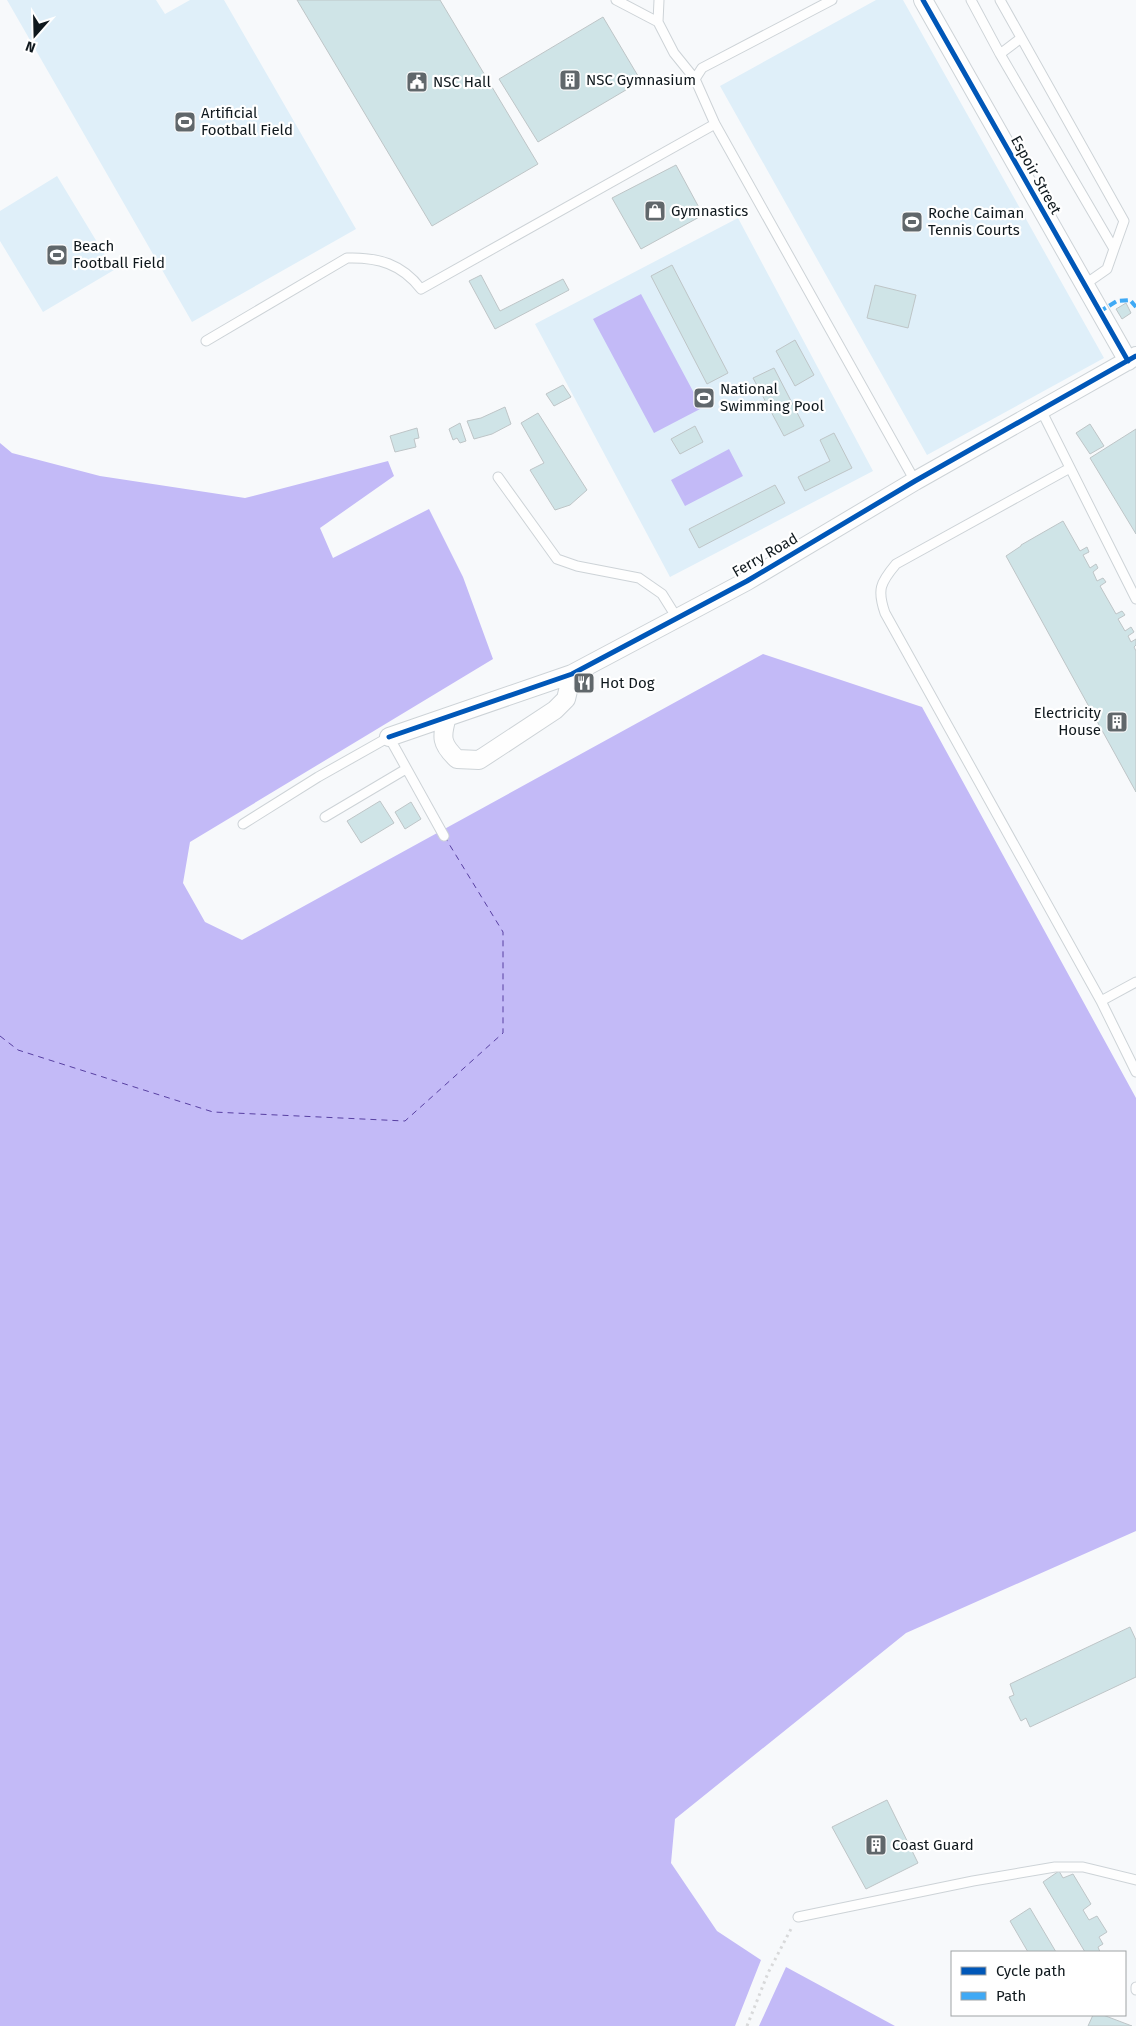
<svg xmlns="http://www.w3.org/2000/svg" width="1136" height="2026" font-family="'Fira Sans',sans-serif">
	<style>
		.green { fill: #dfeff9 }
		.water { fill: #c3baf7 }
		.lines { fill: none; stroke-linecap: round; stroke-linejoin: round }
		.ferry { stroke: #5840a2; stroke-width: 1; stroke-dasharray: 6 5; stroke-linecap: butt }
		.building { fill: #cfe4e7; stroke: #bec5c7 }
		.lane-casing { stroke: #cdd3d7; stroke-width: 11 }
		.street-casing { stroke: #cdd3d7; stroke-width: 20 }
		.path { stroke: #d8d9da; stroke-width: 3; stroke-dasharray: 2.5 4; stroke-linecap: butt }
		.lane { stroke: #fefefe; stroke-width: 9 }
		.street { stroke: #fefefe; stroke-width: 18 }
		.quiet { stroke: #3fa9f5; stroke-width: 4; stroke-dasharray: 8 4; stroke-linecap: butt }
		.cycleway-casing { stroke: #fff; stroke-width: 8 }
		.cycleway { stroke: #0057b8; stroke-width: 5 }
		.labels { text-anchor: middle; stroke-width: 4.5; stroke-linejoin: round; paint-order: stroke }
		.poi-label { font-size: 15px; fill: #0f181d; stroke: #fff; text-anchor: start }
		.street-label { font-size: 15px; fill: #0f181d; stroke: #fff }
	</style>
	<rect width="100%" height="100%" fill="#f7f9fb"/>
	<!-- green -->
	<path class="green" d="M7,0H156L165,14L190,0H224L356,229L192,322Z
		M876,0H903L1104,358L927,455L720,86Z
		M57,176L114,270L43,312L0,241V211Z
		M738,218L873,471L670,577L535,324Z"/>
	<!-- water -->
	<path class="water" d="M641,294L702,408L654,433L593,319Z
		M0,443L12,453L100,476L245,498L388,461L394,476L320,528L333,558L429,509L463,577L493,659L190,842L183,883L205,922L242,940L763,654L922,707L1136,1098V1531L906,1633L675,1819L671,1863L717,1931L761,1960L735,2026H0Z
		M729,449L743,476L685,506L671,480Z
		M786,1967L895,2026H759Z"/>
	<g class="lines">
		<!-- ferry -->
		<path class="ferry" d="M0,1036L18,1050L213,1112L405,1121L503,1033V932L446,839"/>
	</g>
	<!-- building -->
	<path class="building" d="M297,0H440L538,164L432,226Z
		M603,17L641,81L538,142L499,79Z
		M676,165L703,215L641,249L612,198Z
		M672,265L728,373L707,384L651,276Z
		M481,275L500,311L563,279L569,290L495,329L469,281Z
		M875,285L916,295L908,328L867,318Z
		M1126,303L1131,313L1122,319L1116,309Z
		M795,340L814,375L795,386L776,351Z
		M774,368L804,426L784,436L753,378Z
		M563,385L571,397L554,406L546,394Z
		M505,407L511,424L492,434L474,439L467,421L481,418Z
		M538,413L587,490L570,505L555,510L530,470L544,463L521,423Z
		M460,423L466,441L460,443L457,438L453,440L449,429Z
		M1090,424L1104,446L1090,454L1076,433Z
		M695,426L703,442L680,454L671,439Z
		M417,428L419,438L414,439L416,447L395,452L390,436Z
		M1136,429V534L1090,458Z
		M834,433L852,468L805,491L798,477L830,461L820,440Z
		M775,485L785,503L699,548L689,529Z
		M1063,521L1080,551L1087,547L1089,552L1083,555L1090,568L1096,564L1098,568L1093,572L1097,581L1103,578L1106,582L1100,586L1116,614L1122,611L1125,615L1118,619L1125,631L1131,627L1134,632L1128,636L1131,642L1136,639V645L1134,647L1136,651V792L1006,556L1021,546V545Z
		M380,801L394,823L361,843L347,821Z
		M411,802L421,819L405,829L395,812Z
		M1130,1627L1136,1640V1677L1030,1727L1026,1718L1021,1721L1009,1697L1014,1695L1010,1684Z
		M887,1800L918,1863L866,1889L832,1827Z
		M1059,1871L1063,1878L1073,1874L1091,1904L1083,1910L1089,1920L1097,1916L1107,1932L1099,1937L1103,1944L1098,1947L1100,1952H1085L1043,1882Z
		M1030,1908L1056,1952H1028L1010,1921Z
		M1093,2015H1103L1132,2026H1088Z"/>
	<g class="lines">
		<!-- lane casing -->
		<g class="lane-casing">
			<path id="lane" d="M616,0L658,22L674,53L695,79
				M832,0L702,68L695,79L715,124L915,481
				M971,0L1000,54L1114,249L1107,269L1084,285
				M1000,0L1124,221L1114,249
				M658,22L659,0
				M1000,54L1021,38
				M206,341L347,258C378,257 402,264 421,289L715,124
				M1041,410L1136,599
				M1070,468L896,564C880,583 877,590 885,613L1101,1001L1136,1072
				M498,477L557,559L577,566L639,578L662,594L677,618
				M325,817L406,769
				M243,824L318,777L389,737L444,836
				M1101,1001L1136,982
				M798,1917L973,1881L1055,1867H1083L1136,1880
				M1136,1987V1990"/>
		</g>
		<!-- street casing -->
		<g class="street-casing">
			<path id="street" d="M923,0L1128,361
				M447,717C441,737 441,744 457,759L479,760L555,710L566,699L572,674
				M389,737L572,674L747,581L915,481L1136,356"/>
		</g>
		<!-- path -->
		<path class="path" d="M747,2026L768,1973L792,1927"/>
		<!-- lane -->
		<use href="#lane" class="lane"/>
		<!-- street -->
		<use href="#street" class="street"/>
		<!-- quiet -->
		<path class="quiet" d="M1099,312L1117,301L1130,300L1136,307"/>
		<!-- cycleway casing -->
		<g class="cycleway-casing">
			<path id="cycleway" d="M923,0L1128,361
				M389,737L572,674L747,581L915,481L1136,356"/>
		</g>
		<!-- cycleway -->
		<use href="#cycleway" class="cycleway"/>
	</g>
	<!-- icons -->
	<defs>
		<g id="building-square" transform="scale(1.125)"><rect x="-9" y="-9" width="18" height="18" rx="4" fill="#60676b" stroke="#fff"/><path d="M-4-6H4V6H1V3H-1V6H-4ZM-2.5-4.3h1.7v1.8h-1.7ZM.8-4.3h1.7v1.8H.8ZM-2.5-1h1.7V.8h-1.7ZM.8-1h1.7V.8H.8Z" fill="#fff"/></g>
		<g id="civic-square" transform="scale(1.125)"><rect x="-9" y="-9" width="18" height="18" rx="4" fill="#60676b" stroke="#fff"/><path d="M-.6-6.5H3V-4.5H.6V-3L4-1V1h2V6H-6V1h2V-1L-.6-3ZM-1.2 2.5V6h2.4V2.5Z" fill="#fff"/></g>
		<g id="stadium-square" transform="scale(1.125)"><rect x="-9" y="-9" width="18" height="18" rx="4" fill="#60676b" stroke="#fff"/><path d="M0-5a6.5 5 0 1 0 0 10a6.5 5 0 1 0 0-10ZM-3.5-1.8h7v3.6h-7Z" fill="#fff"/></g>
		<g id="shop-square" transform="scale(1.125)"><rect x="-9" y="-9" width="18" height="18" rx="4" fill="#60676b" stroke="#fff"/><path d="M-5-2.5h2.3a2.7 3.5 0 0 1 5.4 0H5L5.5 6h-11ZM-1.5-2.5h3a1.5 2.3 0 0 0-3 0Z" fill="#fff"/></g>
		<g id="restaurant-square" transform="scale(1.125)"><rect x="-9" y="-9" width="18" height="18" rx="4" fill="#60676b" stroke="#fff"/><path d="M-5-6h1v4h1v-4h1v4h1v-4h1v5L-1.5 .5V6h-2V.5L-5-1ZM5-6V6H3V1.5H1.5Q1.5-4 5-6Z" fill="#fff"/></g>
	</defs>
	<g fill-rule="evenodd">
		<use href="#building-square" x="570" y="80"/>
		<use href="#civic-square" x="417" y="82"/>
		<use href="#stadium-square" x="185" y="122"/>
		<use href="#shop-square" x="655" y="211"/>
		<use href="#stadium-square" x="912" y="222"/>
		<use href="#stadium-square" x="57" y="255"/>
		<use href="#stadium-square" x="704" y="398"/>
		<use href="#restaurant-square" x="584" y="683"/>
		<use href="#building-square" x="1117" y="722"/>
		<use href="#building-square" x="876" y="1845"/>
	</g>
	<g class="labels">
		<!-- poi labels -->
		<g class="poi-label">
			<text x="586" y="85">NSC Gymnasium</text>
			<text x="433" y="87">NSC Hall</text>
			<text x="201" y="118">Artificial<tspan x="201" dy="17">Football Field</tspan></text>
			<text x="671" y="216">Gymnastics</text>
			<text x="928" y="218">Roche Caiman<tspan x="928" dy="17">Tennis Courts</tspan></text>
			<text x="73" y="251">Beach<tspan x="73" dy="17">Football Field</tspan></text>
			<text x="720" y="394">National<tspan x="720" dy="17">Swimming Pool</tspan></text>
			<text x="600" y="688">Hot Dog</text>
			<text x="1101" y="718" text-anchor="end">Electricity<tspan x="1101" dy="17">House</tspan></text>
			<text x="892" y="1850">Coast Guard</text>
		</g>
		<!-- street labels -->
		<g class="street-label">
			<text transform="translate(1036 175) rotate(61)" y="5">Espoir Street</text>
			<text transform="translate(765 555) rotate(-30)" y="5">Ferry Road</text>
		</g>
	</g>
	<!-- legend -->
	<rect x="951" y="1951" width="175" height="65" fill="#ffffff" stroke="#9fa3a5"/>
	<rect x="961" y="1967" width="25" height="8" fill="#0057b8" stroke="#9fa3a5"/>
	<text x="996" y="1976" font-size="15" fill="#0f181d">Cycle path</text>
	<rect x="961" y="1992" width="25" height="8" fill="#3fa9f5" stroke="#9fa3a5"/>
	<text x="996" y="2001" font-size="15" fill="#0f181d">Path</text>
	<!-- north arrow -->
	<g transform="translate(35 35) rotate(200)" stroke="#ffffff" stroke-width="4" paint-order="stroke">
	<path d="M0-4L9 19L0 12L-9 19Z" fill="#0f181d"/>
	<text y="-8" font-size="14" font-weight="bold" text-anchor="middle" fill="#0f181d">N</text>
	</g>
</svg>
